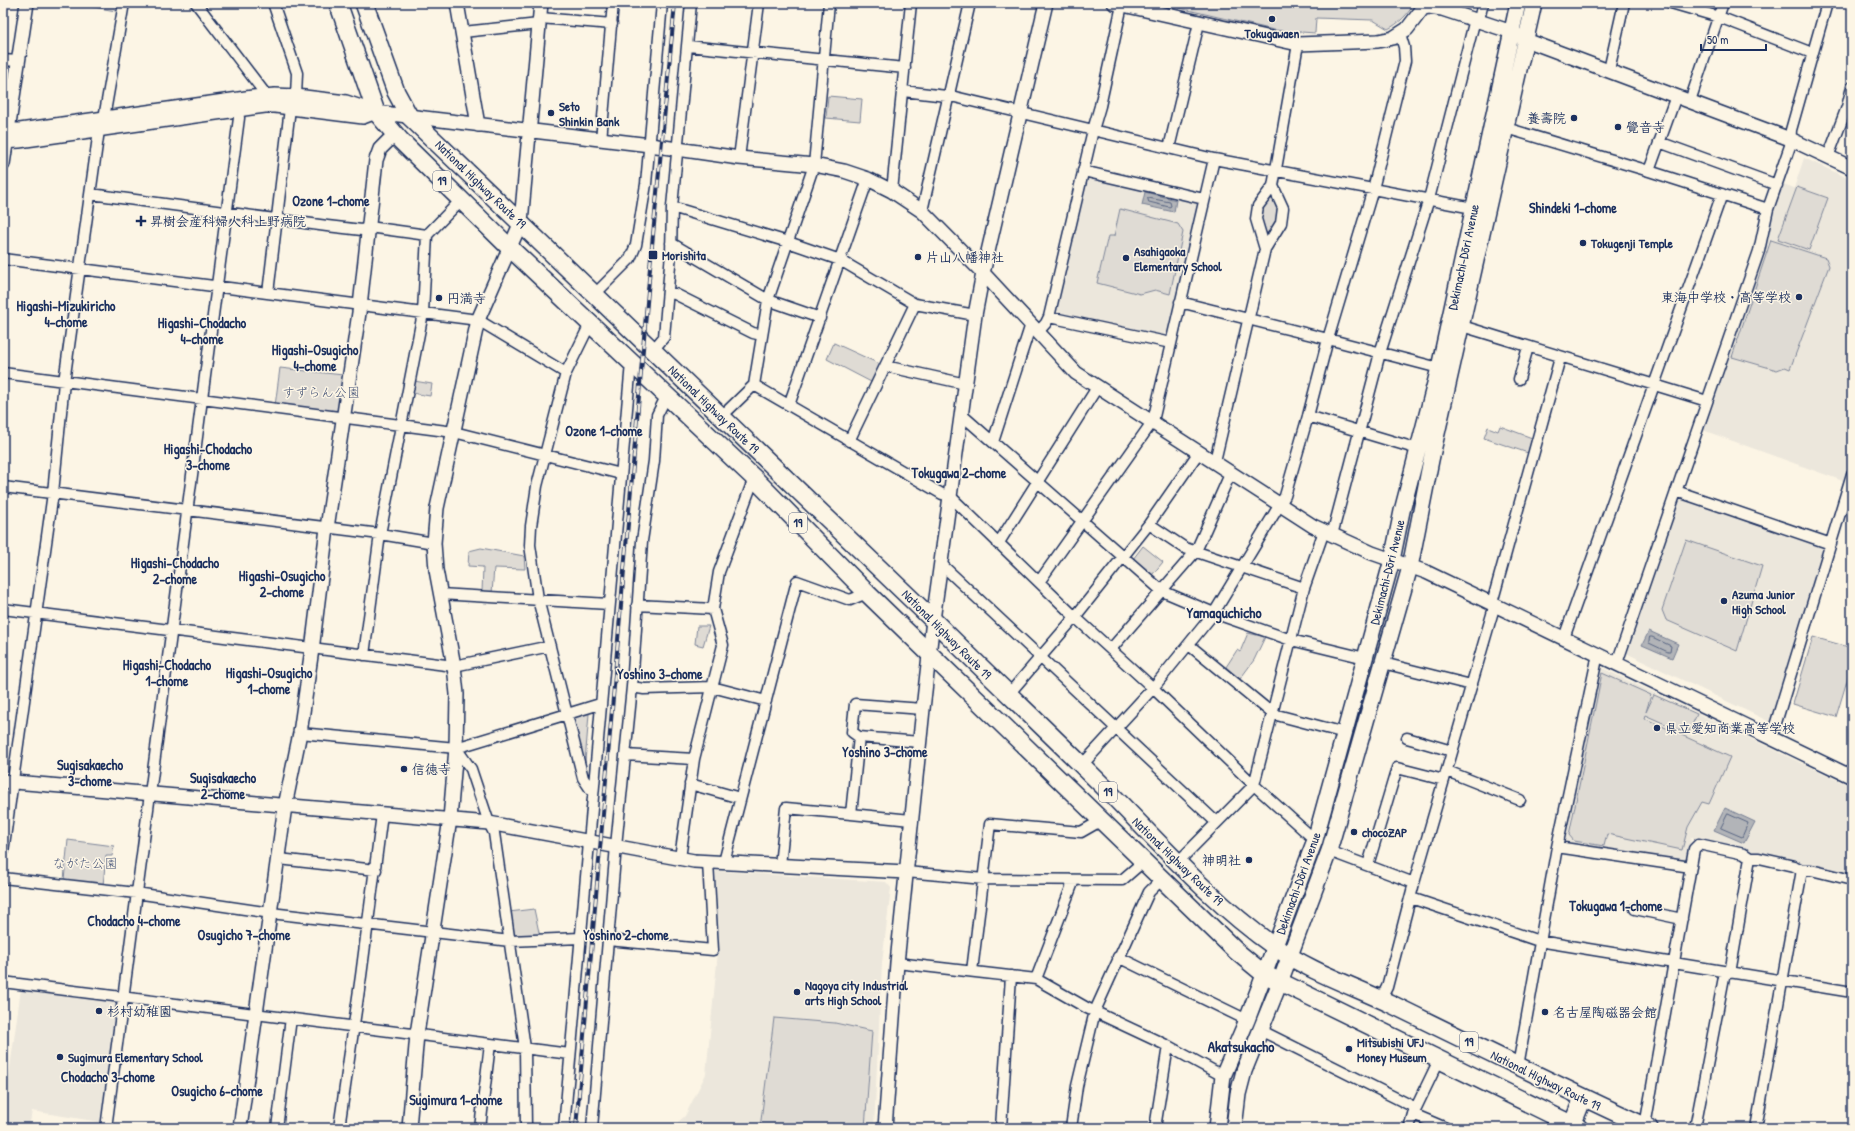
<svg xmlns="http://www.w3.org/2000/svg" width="1855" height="1131" font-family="'Patrick Hand','Klee One',sans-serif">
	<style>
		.built { fill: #ece7dc }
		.green { fill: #dfdbd4; stroke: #7d8599 }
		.water { fill: #b2b4b8; stroke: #767f94 }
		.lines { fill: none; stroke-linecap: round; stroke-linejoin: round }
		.shore { stroke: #576482; stroke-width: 1 }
		.minor-casing { stroke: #1b2f5e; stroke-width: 13 }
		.tertiary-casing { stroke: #1b2f5e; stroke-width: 16 }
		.secondary-casing { stroke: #1b2f5e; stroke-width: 18 }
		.trunk-casing { stroke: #1b2f5e; stroke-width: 20 }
		.minor { stroke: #fcf5e5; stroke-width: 10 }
		.tertiary { stroke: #fcf5e5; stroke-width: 13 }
		.secondary { stroke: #fcf5e5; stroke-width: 15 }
		.trunk { stroke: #fcf5e5; stroke-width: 17 }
		.rail-casing { stroke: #1b2f5e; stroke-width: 4 }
		.rail { stroke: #fcf5e5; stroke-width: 2.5; stroke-dasharray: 8; stroke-linecap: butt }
		.poi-dot { fill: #1b2f5e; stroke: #fcf5e5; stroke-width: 1.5 }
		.labels { text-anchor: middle; stroke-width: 3; stroke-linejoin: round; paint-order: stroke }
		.shield { fill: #fcf5e5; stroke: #5e6a86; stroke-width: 1 }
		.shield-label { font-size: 12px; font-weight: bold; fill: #1b2f5e }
		.poi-label { font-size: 13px; font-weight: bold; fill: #1b2f5e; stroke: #fcf5e5; text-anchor: start }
		.street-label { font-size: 13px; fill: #1b2f5e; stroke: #fcf5e5 }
		.park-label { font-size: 13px; fill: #425176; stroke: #fcf5e5 }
		.neighbourhood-label { font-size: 14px; font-weight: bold; fill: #1b2f5e; stroke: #fcf5e5 }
		.quarter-label { font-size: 15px; font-weight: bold; fill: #1b2f5e; stroke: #fcf5e5 }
	</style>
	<rect width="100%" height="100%" fill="#fcf5e5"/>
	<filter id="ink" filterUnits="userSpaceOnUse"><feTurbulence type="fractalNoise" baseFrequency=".025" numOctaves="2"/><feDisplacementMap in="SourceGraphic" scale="8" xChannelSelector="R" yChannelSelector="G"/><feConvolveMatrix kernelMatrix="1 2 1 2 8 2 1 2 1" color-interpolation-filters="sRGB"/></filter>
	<g filter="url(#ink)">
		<!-- built -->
		<path class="built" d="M1804,158L1852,180V453L1843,481L1700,429L1781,183L1794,188Z
			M1090,176L1197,201L1198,203L1167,337L1163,339L1053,313L1086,177Z
			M1680,498L1820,547L1822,551L1770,722L1624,652L1676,500Z
			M1599,668H1602L1852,787V875L1691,838L1687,859L1684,861L1564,843L1562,840Z
			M716,871L886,882L891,888L882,963L874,1128H671L685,1116L706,1074L718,952L713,873Z
			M21,989L117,1003L100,1122L32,1111L29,1128H3V1118Z"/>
		<!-- green -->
		<path class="green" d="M83,3H122L121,12L83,5Z
			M1158,3H1414C1409,14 1398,24 1388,29L1373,20L1316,18L1315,33L1274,30Z
			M1692,3H1721L1715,11L1694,5Z
			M828,96L862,99L860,121L826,118Z
			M1797,187L1828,198L1809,250L1778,239Z
			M1272,199L1279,205C1278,215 1278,230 1266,233L1264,232C1261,219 1257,206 1272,199Z
			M1120,209L1178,224L1183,232L1170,294L1155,290L1140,294L1097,283L1108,236H1114Z
			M1771,240L1826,258L1829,266L1790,369L1785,367L1777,370L1732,357Z
			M834,343L882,365L873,383L827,359Z
			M280,368L343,375L338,414L275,406Z
			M414,381L432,384L430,396L412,393Z
			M1500,426L1532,438L1528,453L1484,438L1488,427L1498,431Z
			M1686,540L1762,566L1737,651L1666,620L1662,610Z
			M1143,546L1163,562L1152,575L1133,559Z
			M481,548L524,556L525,569L494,568L492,593L482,592L483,567L468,566L469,551Z
			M697,626H709L703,646L695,644Z
			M1248,633L1265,637L1254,660L1240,679L1226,667L1237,650L1240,652Z
			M1813,637L1852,648V664L1836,717L1793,704Z
			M1602,673L1651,695L1646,712L1654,695L1697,714L1688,734L1645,715L1644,718L1730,757L1709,804L1702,802L1688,827L1682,850L1607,834L1604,846L1574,841L1569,835Z
			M586,712L589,714L585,762H584L573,719L574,715Z
			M68,840L114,846L112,856H106L103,885L64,880Z
			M534,909L540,937L516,938L513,935L509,912Z
			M774,1018L835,1023L872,1031L865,1128H760Z"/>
		<!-- water -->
		<path class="water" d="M1145,192L1176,200L1174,212L1142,205Z
			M1649,631L1678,644L1672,658L1642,645Z
			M1725,808L1755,822L1744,843L1714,830Z"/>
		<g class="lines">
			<!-- shore -->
			<path class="shore" d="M1148,198L1170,202L1171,206L1169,207L1149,202Z
				M1650,637H1652L1671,646L1670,652H1668L1649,643Z
				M1728,814L1748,823L1742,837L1721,828Z"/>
			<!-- minor casing -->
			<g class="minor-casing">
				<path id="minor" d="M196,3L267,96
					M273,3L297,73L296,96
					M1671,3L1719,17L1812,53
					M540,18L612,24
					M463,32L539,24
					M688,46L905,68
					M3,60L18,61
					M1609,70L1624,3
					M903,91L955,97L1214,159L1473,208
					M1690,101L1723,3
					M104,118L124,3
					M1506,128L1649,171L1768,209
					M601,140L613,3
					M1659,142L1777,185
					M1169,148L1199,23
					M1828,157L1847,107L1852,87
					M739,158L759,3
					M1083,171L1204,199
					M1649,171L1676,96
					M892,191L911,3
					M91,194L327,226L362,230L369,227L427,235
					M672,207L788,242L840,260L915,304L975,315
					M922,211L970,3
					M671,243L768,300L820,318
					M1265,249L1256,219L1258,206L1273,186L1298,44
					M3,259L478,320L566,373
					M268,293L290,108
					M668,293L675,294L753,333L762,335
					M595,294L630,259L636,245L646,184L662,3
					M1180,302L1328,339L1439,368
					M1049,317L1171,343
					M590,324L566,373L537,486L531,526L530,545L538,599L583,778L593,793
					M1462,326L1707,401
					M1038,332L1046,323L1049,317L1093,130L1100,106L1122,5
					M653,350L664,337L671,253L672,207L691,3
					M885,366L966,384
					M3,373L454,432L621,474
					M1519,379L1528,347
					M754,385L942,494L950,496L1075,617L1153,688L1254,785L1315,840
					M789,405L868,179
					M962,415L1162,591L1214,613L1291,640L1365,658
					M1308,416L1418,449
					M721,417L754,385L768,300L814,165L829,3
					M849,441L915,304
					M993,442L1031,324
					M1215,461L1265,249L1281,223L1283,208L1273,186
					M3,487L380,534L434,543
					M1676,491L1831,544
					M1149,524L1185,548L1304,588
					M1332,535L1380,353L1429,199L1473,27L1480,15L1483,3
					M998,544L1098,386
					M941,564L1216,822
					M1039,582L1153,421L1214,159
					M440,594L609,604
					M1492,603L1560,358
					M637,605L713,609
					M3,609L454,666L550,646
					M1564,638L1722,194
					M1189,645L1273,714L1345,733
					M1111,649L1196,551L1231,472
					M364,655L380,534L423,313L427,235L461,200
					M1383,663L1471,685
					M1617,663L1759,251L1768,209L1790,146L1791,130L1827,3
					M632,687L644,689L712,687L766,701
					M1008,695L1075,617L1149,524L1199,452
					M300,733L456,748L600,704
					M859,737L851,814L911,820
					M1407,738L1452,751
					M1771,739L1852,474
					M920,742L859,737L852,732L855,704L923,709
					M456,748L471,769L489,823L494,833L525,1048L526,1128
					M625,755L694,759
					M1082,765L1153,688L1214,613L1285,496L1308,416L1328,339L1373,189L1405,61L1404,47L1400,34
					M1447,771L1520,800
					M690,784L740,798
					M1557,847L1691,867
					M1329,851L1414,883
					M3,852L53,493L64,382L99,130
					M680,858L694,759L723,645L713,609L719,572L754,478
					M279,859L376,870
					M724,862L797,581L850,600L867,593
					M1178,862L1254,785L1304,588L1324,531
					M780,865L786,808L851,814
					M1368,865L1397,768L1444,780
					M906,872L984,879L1122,880L1144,861
					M3,878L136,893L271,913L510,941L580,938
					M1411,898L1539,941L1852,992
					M1635,909L1682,919
					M608,940L713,950L708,862
					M1118,957L1247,1020
					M897,963L1036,979L1087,1008L1168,1046L1223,1076
					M972,971L990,824L1081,832L1102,820
					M1730,973L1750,858
					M1036,979L1074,880
					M3,982L570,1054
					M1381,999L1387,987L1414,883L1495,604
					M1260,1030L1416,1108
					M1518,1066L1557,847L1598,654
					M1413,1114L1446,1128
					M1645,1126L1694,849L1699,844L1744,854L1750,858H1759L1794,866L1802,870H1811L1852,880
					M106,1128L239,118L238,110
					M277,1128L291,1018
					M339,1128L361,976L382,814
					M480,1128L490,1044
					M564,1128L631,363
					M592,1128L616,846L632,687L642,541L654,461L657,415L666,397
					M1001,1128L1011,976
					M1071,1128L1077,1086L1095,1011L1149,892L1162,879
					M1155,1128L1168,1046
					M1409,1128L1413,1114L1439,1060
					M1695,1128L1725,972
					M1756,1128L1802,870"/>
			</g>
			<!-- tertiary casing -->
			<g class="tertiary-casing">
				<path id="tertiary" d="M457,3L478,125
					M1114,3L1298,44L1378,41L1393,38L1407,29L1423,8L1429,7L1442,9L1512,32L1526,40L1790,139L1852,168
					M3,130H20L253,97L275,95L296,96L346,102L376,112L391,114L650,145L739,158L814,165L844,171L868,179L892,191L922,211L983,273L1076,373L1313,526L1372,553L1426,572L1852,777
					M3,142L19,141L265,106H275L363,117L376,112
					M3,164L27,3
					M3,781L489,823L694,861L906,872
					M240,1128L285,806L300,733L313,642L327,528L360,306L376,160L380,149L395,134
					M409,1128L417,1034L450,819L456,748L457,694L454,666L436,570L434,543L437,508L478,320L521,222L541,3
					M885,1128L897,963L923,709L933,620L975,315L983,273L1046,3"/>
			</g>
			<!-- secondary casing -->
			<g class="secondary-casing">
				<path id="secondary" d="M1217,1128L1223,1076L1247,1020L1315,840L1392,560L1402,511L1439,368L1518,3
					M1234,1128L1238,1094L1244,1071L1280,982L1329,851L1410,567L1431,460L1534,3"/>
			</g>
			<!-- trunk casing -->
			<g class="trunk-casing">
				<path id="trunk" d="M338,3L376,112L401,141L510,248L754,478L867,593L1236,951L1264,974L1579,1128
					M364,3L396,92L409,116L933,620C992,679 1053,736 1112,795C1163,847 1215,905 1275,947C1309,971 1353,986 1391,1004C1477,1046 1562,1088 1649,1128
					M1572,1125L1583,1098"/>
			</g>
			<!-- minor -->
			<use href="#minor" class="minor"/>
			<!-- tertiary -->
			<use href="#tertiary" class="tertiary"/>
			<!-- secondary -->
			<use href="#secondary" class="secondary"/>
			<!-- trunk -->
			<use href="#trunk" class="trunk"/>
			<!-- rail casing -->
			<g class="rail-casing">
				<path id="rail" d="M576,1128L651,256L675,3"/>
			</g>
			<!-- rail -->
			<use href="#rail" class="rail"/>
		</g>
	</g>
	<!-- markers -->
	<g class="poi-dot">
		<circle cx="1272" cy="19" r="4"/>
		<circle cx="551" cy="113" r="4"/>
		<circle cx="1574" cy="118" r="4"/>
		<circle cx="1618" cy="127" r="4"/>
		<path d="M139 215h4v4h4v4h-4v4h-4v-4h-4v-4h4z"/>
		<circle cx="1583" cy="243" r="4"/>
		<rect x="648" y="250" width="10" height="10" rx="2"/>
		<circle cx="918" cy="257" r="4"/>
		<circle cx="1126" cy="258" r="4"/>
		<circle cx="1799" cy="297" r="4"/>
		<circle cx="439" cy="298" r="4"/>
		<circle cx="1724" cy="601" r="4"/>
		<circle cx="1657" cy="728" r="4"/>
		<circle cx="404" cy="769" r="4"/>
		<circle cx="1354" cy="832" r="4"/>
		<circle cx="1249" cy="860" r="4"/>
		<circle cx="797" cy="992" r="4"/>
		<circle cx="99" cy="1011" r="4"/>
		<circle cx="1545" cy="1012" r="4"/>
		<circle cx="1349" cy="1049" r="4"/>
		<circle cx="60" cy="1057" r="4"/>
	</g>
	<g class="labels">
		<!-- shield labels -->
		<g class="shield">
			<rect x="433" y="171" width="18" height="20" rx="3"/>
			<rect x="789" y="513" width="18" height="20" rx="3"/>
			<rect x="1099" y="782" width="18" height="20" rx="3"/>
			<rect x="1460" y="1032" width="18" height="20" rx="3"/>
		</g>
		<g class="shield-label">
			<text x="442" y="185">19</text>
			<text x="798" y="527">19</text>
			<text x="1108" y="796">19</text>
			<text x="1469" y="1046">19</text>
		</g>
		<!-- poi labels -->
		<g class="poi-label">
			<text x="1272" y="38" text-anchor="middle">Tokugawaen</text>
			<text x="559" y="111">Seto<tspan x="559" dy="15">Shinkin Bank</tspan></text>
			<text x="1566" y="123" text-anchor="end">養壽院</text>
			<text x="1626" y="132">覺音寺</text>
			<text x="150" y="226">昇樹会産科婦人科上野病院</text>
			<text x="1591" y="248">Tokugenji Temple</text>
			<text x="1134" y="256">Asahigaoka<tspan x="1134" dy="15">Elementary School</tspan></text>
			<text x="662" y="260">Morishita</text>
			<text x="926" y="262">片山八幡神社</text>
			<text x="1791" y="302" text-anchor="end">東海中学校・高等学校</text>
			<text x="447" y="303">円満寺</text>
			<text x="1732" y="599">Azuma Junior<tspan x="1732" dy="15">High School</tspan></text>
			<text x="1665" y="733">県立愛知商業高等学校</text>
			<text x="412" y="774">信徳寺</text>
			<text x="1362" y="837">chocoZAP</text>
			<text x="1241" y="865" text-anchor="end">神明社</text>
			<text x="805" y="990">Nagoya city Industrial<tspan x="805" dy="15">arts High School</tspan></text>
			<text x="107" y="1016">杉村幼稚園</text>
			<text x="1553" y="1017">名古屋陶磁器会館</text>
			<text x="1357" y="1047">Mitsubishi UFJ<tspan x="1357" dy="15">Money Museum</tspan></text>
			<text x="68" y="1062">Sugimura Elementary School</text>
		</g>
		<!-- street labels -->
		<g class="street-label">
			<text transform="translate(481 184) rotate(44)" y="5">National Highway Route 19</text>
			<text transform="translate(1463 257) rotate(-78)" y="5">Dekimachi-Dōri Avenue</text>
			<text transform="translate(714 409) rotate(44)" y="5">National Highway Route 19</text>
			<text transform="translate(1387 572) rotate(-76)" y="5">Dekimachi-Dōri Avenue</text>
			<text transform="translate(947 634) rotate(45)" y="5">National Highway Route 19</text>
			<text transform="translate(1178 861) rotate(44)" y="5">National Highway Route 19</text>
			<text transform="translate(1298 883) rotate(-70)" y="5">Dekimachi-Dōri Avenue</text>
			<text transform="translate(1546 1080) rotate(26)" y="5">National Highway Route 19</text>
		</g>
		<!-- park labels -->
		<g class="park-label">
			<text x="321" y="397">すずらん公園</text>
			<text x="85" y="868">ながた公園</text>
		</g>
		<!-- neighbourhood labels -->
		<g class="neighbourhood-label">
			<text x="331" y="206">Ozone 1-chome</text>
			<text x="1573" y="213">Shindeki 1-chome</text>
			<text x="66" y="311">Higashi-Mizukiricho<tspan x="66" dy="16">4-chome</tspan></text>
			<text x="202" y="328">Higashi-Chodacho<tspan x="202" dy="16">4-chome</tspan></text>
			<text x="315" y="355">Higashi-Osugicho<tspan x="315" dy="16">4-chome</tspan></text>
			<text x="604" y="436">Ozone 1-chome</text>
			<text x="208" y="454">Higashi-Chodacho<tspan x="208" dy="16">3-chome</tspan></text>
			<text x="959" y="478">Tokugawa 2-chome</text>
			<text x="175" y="568">Higashi-Chodacho<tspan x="175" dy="16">2-chome</tspan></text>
			<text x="282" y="581">Higashi-Osugicho<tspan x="282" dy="16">2-chome</tspan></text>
			<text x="167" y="670">Higashi-Chodacho<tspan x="167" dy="16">1-chome</tspan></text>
			<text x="269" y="678">Higashi-Osugicho<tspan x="269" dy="16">1-chome</tspan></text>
			<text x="660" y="679">Yoshino 3-chome</text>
			<text x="885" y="757">Yoshino 3-chome</text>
			<text x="90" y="770">Sugisakaecho<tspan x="90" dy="16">3-chome</tspan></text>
			<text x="223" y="783">Sugisakaecho<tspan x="223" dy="16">2-chome</tspan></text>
			<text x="1616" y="911">Tokugawa 1-chome</text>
			<text x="134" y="926">Chodacho 4-chome</text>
			<text x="244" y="940">Osugicho 7-chome</text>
			<text x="626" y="940">Yoshino 2-chome</text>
			<text x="108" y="1082">Chodacho 3-chome</text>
			<text x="217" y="1096">Osugicho 6-chome</text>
			<text x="456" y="1105">Sugimura 1-chome</text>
		</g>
		<!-- quarter labels -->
		<g class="quarter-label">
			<text x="1224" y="618">Yamaguchicho</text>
			<text x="1241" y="1052">Akatsukacho</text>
		</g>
	</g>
	<!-- margin -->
	<rect width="1855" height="1131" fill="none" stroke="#fcf5e5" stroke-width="16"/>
	<rect x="8" y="8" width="1839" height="1115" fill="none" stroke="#1b2f5e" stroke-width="1.5" filter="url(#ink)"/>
	<!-- scale -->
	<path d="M1701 44v6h65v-6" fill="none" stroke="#1b2f5e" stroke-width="2"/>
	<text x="1707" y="44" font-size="12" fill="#1b2f5e" stroke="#fcf5e5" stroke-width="3" paint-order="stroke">50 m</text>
</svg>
